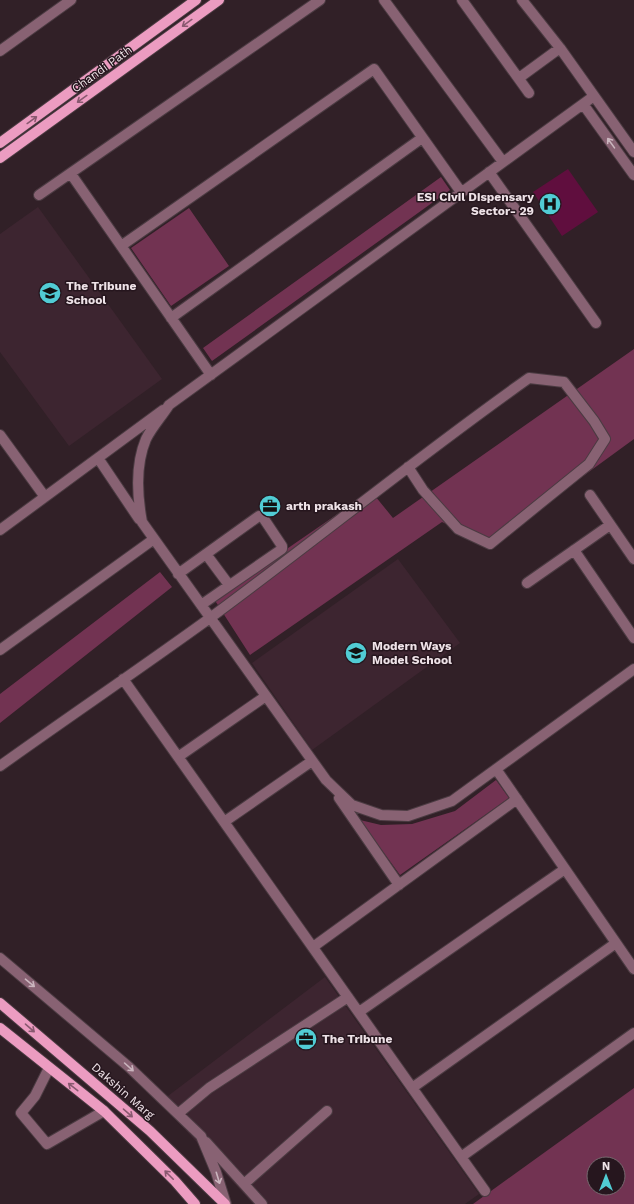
<svg xmlns="http://www.w3.org/2000/svg" width="634" height="1204" font-family="'Work Sans',sans-serif">
	<style>
		.built { fill: #3d2530 }
		.green { fill: #723352; fill-rule: evenodd }
		.building { fill: #600e3e }
		.lines { fill: none; stroke-linecap: round; stroke-linejoin: round }
		.minor-casing { stroke: #4b3b42; stroke-width: 12 }
		.major-casing { stroke: #4b3b42; stroke-width: 12 }
		.minor { stroke: #886273; stroke-width: 10 }
		.major { stroke: #ec9cc1; stroke-width: 10 }
		.oneway { stroke: #895970 }
		.oneway2 { stroke: #cab5be }
		.labels { text-anchor: middle; stroke-width: 3; stroke-linejoin: round; paint-order: stroke }
		.street-label { font-size: 12px; fill: #eee2e7; stroke: #26161e }
		.poi-label { font-size: 12px; font-weight: bold; fill: #eee2e7; stroke: #26161e; text-anchor: start }
	</style>
	<rect width="100%" height="100%" fill="#312027"/>
	<!-- built -->
	<path class="built" d="M38,207L162,379L69,446L0,352V234Z
		M398,559L460,643L312,750L252,663Z
		M325,977L479,1194L465,1204H253L160,1102Z"/>
	<!-- green -->
	<path class="green" d="M441,177L450,190L212,361L203,348Z
		M189,208L229,266L171,306L131,248Z
		M634,349V439L490,544L442,522L250,655L214,599L371,491L393,518Z
		M160,572L172,587L0,723V694Z
		M496,780L509,798L400,875L360,820L381,825L412,824L455,811Z
		M634,1088V1204H473ZM594,1164H618V1188H594Z"/>
	<!-- building -->
	<path class="building" d="M568,169L598,212L562,236L533,192Z"/>
	<g class="lines">
		<!-- minor casing -->
		<g class="minor-casing">
			<path id="minor" d="M384,0L503,162
				M462,0L529,93
				M522,0L560,48L634,152
				M0,51L71,0
				M519,78L560,48
				M594,96L169,405C162,416 152,427 146,439C135,465 137,495 142,522L326,780L352,805L381,815L408,816L452,801L634,669
				M583,104L634,175
				M489,172L596,323
				M71,174L211,375
				M39,195L320,0
				M121,246L374,69L461,192
				M171,318L422,138
				M0,435L45,497
				M98,458L139,519
				M590,495L634,559
				M0,530L163,410
				M574,550L634,638
				M206,554L229,585
				M178,574L259,516H262L282,546V549L201,605
				M527,583L610,525
				M0,650L154,539
				M123,679L485,1191
				M178,757L266,696
				M0,766C70,716 141,668 210,618C317,539 420,455 529,378L564,382L594,421L605,439L589,464L490,544L458,529L423,490L408,467
				M496,769L634,969
				M339,798L399,885
				M224,822L312,761
				M313,947L517,799
				M0,958L129,1067L201,1136L216,1172L226,1204
				M359,1012L565,869
				M49,1068L35,1096L21,1113L47,1144L104,1111
				M412,1088L616,943
				M179,1113L209,1088L348,997
				M206,1142L262,1204
				M461,1157L634,1033
				M244,1184L327,1111"/>
		</g>
		<!-- major casing -->
		<g class="major-casing">
			<path id="major" d="M0,143L196,0
				M0,158L219,0
				M0,1003L150,1131L225,1204
				M0,1028L104,1111L175,1181L195,1204"/>
		</g>
		<!-- minor -->
		<use href="#minor" class="minor"/>
		<!-- major -->
		<use href="#major" class="major"/>
	</g>
	<!-- one-way arrows -->
	<defs><path id="oneway-shaft" d="M-6 0H5M1.5-3L5.5 0L1.5 3" fill="none" stroke-width="1.6" stroke-linecap="round" stroke-linejoin="round"/></defs>
	<g class="oneway">
		<use href="#oneway-shaft" transform="translate(187 23) rotate(144)"/>
		<use href="#oneway-shaft" transform="translate(82 99) rotate(144)"/>
		<use href="#oneway-shaft" transform="translate(32 120) rotate(-36)"/>
		<use href="#oneway-shaft" transform="translate(30 1028) rotate(41)"/>
		<use href="#oneway-shaft" transform="translate(73 1087) rotate(-142)"/>
		<use href="#oneway-shaft" transform="translate(128 1113) rotate(41)"/>
		<use href="#oneway-shaft" transform="translate(169 1175) rotate(-135)"/>
	</g>
	<g class="oneway2">
		<use href="#oneway-shaft" transform="translate(611 143) rotate(-126)"/>
		<use href="#oneway-shaft" transform="translate(30 983) rotate(40)"/>
		<use href="#oneway-shaft" transform="translate(129 1067) rotate(42)"/>
		<use href="#oneway-shaft" transform="translate(218 1178) rotate(73)"/>
	</g>
	<!-- icons -->
	<defs>
		<g id="hospital-disc" transform="scale(1.15)"><circle r="9.5" fill="#51ccd4" stroke="#26161e"/><path d="M-5-5h3v3.5h4V-5h3V5h-3V1.5h-4V5h-3Z" fill="#111"/></g>
		<g id="school-disc" transform="scale(1.15)"><circle r="9.5" fill="#51ccd4" stroke="#26161e"/><path d="M0-5L7-2L0 1L-7-2ZM-4 1L0 2.5L4 1V4Q0 6-4 4Z" fill="#111"/></g>
		<g id="office-disc" transform="scale(1.15)"><circle r="9.5" fill="#51ccd4" stroke="#26161e"/><path d="M-6-3h4V-5.5h4V-3h4V5H-6ZM-1-4.5V-3h2v-1.5ZM-6 0V1H6V0Z" fill="#111"/></g>
	</defs>
	<g fill-rule="evenodd">
		<use href="#hospital-disc" x="550" y="204"/>
		<use href="#school-disc" x="50" y="293"/>
		<use href="#office-disc" x="270" y="506"/>
		<use href="#school-disc" x="356" y="653"/>
		<use href="#office-disc" x="306" y="1039"/>
	</g>
	<g class="labels">
		<!-- street labels -->
		<g class="street-label">
			<text transform="translate(102 69) rotate(-36)" y="4">Chandi Path</text>
			<text transform="translate(123 1091) rotate(41)" y="4">Dakshin Marg</text>
		</g>
		<!-- poi labels -->
		<g class="poi-label">
			<text x="534" y="201" text-anchor="end">ESI Civil Dispensary<tspan x="534" dy="14">Sector- 29</tspan></text>
			<text x="66" y="290">The Tribune<tspan x="66" dy="14">School</tspan></text>
			<text x="286" y="510">arth prakash</text>
			<text x="372" y="650">Modern Ways<tspan x="372" dy="14">Model School</tspan></text>
			<text x="322" y="1043">The Tribune</text>
		</g>
	</g>
	<!-- north arrow -->
	<g transform="translate(606 1176)"><circle r="19" fill="#26161e" stroke="#76686e"/>
	<path d="M0-3L7 15L0 10L-7 15Z" fill="#51ccd4"/>
	<text y="-6" font-size="11" font-weight="bold" text-anchor="middle" fill="#eee2e7">N</text>
	</g>
</svg>
